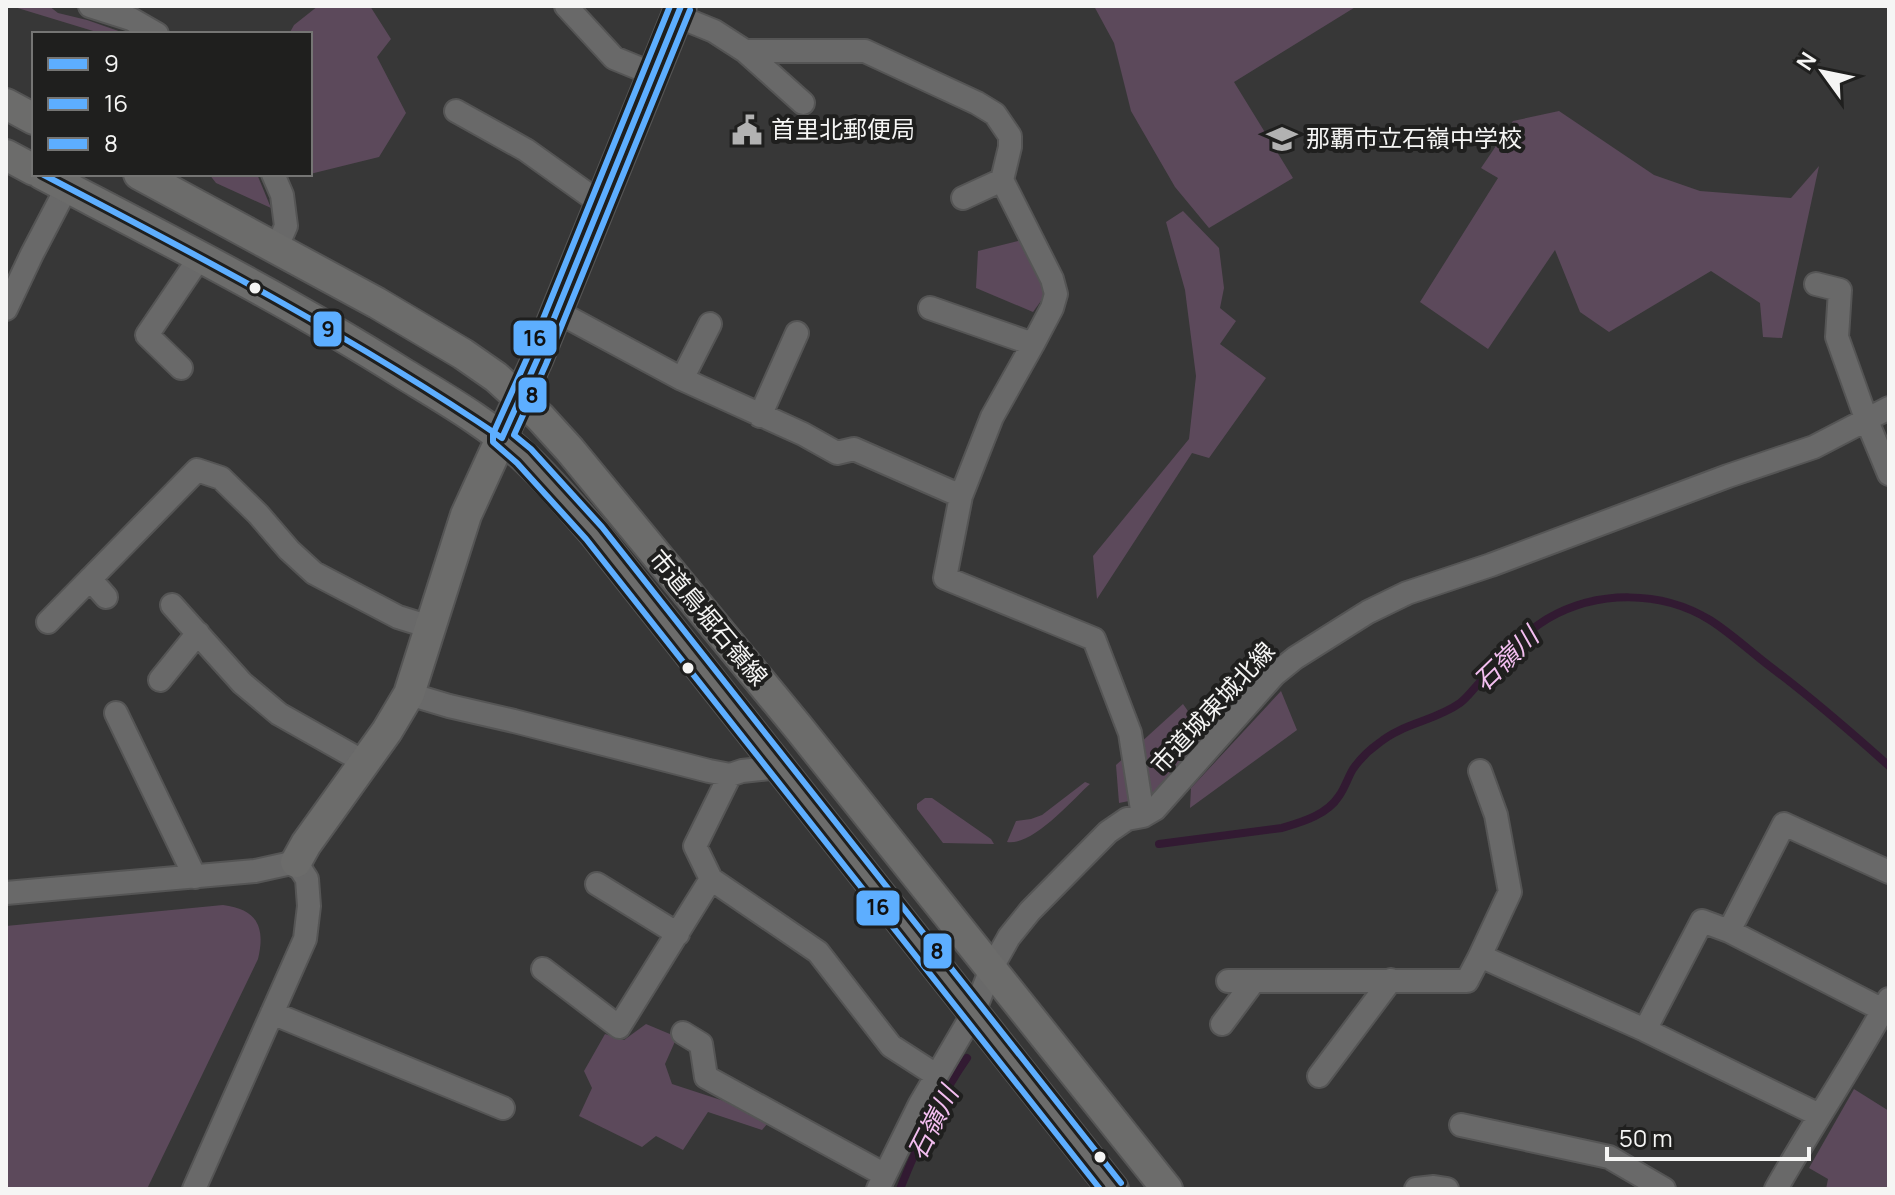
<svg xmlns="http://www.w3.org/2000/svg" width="1895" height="1195" font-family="Manrope,'Noto Sans JP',sans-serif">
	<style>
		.green { fill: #5c495b }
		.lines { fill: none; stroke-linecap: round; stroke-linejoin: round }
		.stream { stroke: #321a32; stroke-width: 8 }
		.street-casing { stroke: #555; stroke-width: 26 }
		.secondary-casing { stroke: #555; stroke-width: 34 }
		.street { stroke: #696969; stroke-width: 22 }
		.secondary { stroke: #6c6c6b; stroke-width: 30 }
		.bus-1-casing { stroke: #1f1f1e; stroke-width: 12 }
		.bus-2-casing { stroke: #1f1f1e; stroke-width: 12 }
		.bus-3-casing { stroke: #1f1f1e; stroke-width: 12 }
		.bus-1 { stroke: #5daeff; stroke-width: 6 }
		.bus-2 { stroke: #5daeff; stroke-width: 6 }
		.bus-3 { stroke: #5daeff; stroke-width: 6 }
		.bus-dot { fill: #f5f5f4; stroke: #1f1f1e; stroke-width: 3 }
		.labels { text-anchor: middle; stroke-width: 8; stroke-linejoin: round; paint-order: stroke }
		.poi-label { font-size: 24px; fill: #f5f5f4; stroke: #1f1f1e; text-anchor: start }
		.street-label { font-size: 24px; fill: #f5f5f4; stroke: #1f1f1e }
		.water-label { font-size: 26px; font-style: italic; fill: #f3bef0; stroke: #1f1f1e }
		.line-badge { stroke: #1f1f1e; stroke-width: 3 }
		.pale-badge-label { font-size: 22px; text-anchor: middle; font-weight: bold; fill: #111 }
	</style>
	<rect width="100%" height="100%" fill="#373737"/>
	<!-- green -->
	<path class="green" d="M11,6H49L58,13L87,20L127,34H103Z
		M318,6H370L391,39L377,57L406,113L379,157L310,174V34H289L294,25Z
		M1094,6H1357L1234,82L1293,178L1209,228L1175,187L1131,111L1114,43Z
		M1559,111L1654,175L1700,191L1791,198L1819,166L1782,338L1763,337L1760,303L1711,271L1609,332L1580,312L1555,250L1488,349L1420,302L1498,178L1481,168L1513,121Z
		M209,174H257L271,208L216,183Z
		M1183,211L1219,248L1224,288L1220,308L1236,321L1220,344L1266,378L1209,458L1192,453L1097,599L1093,556L1189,439L1196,376L1185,290L1166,222Z
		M1022,240L1046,294L1033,312L976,288L978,251Z
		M1281,691L1297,730L1190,808L1191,788Z
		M1183,704C1192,716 1197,727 1200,741L1154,796L1119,803L1116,765Z
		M1085,782L1090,784C1071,801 1033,846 1007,842L1016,821L1031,819L1042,815Z
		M925,798H932L991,839L994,844L943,843L917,809V804Z
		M223,905C256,909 266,926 258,959L147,1189H6V926Z
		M646,1024L677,1037L665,1064L672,1084L724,1101L768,1123L762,1130L708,1112L683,1150L656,1136L642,1147L579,1116L592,1088L584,1071L605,1034L624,1040Z
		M1854,1089L1889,1111V1189H1826L1828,1179L1809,1168Z"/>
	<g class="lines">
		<!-- stream -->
		<path class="stream" d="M1159,844L1282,828C1302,822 1327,815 1339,796C1345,788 1348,777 1353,769C1360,759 1369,750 1379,743C1403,723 1435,721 1460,703C1468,697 1474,688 1481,681C1501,658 1521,635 1547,619C1597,590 1661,590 1710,620C1732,634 1752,653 1772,668C1813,699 1851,732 1889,766
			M900,1189C918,1144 939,1098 967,1058"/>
		<!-- street casing -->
		<g class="street-casing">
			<path id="street" d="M90,6L131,19L157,34
				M566,6L614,58L653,74
				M677,16L714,31L745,51L803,103
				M745,51H865L977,103L995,114L1010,136V147L1002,180L1052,279L1056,294L1052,308L1033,344L992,417L961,496L945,578L1094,639L1130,733L1143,816
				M456,111L526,150L600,203
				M273,174L282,195L286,226L277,247
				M963,198L1002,180
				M1816,284L1840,290L1837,337L1867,421L1889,474
				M930,308L1033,344
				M6,309L32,254L67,187
				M556,311L682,379L803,434L837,453L854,449L961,496
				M181,368L147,335L200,257
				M682,379L710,324
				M760,416L797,333
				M90,579L106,597
				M172,605L242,683L279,714L364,762
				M48,622L197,470L221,478L258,514L289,550L314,573L398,617L430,627
				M160,680L198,633
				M409,694L449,706L514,721L709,771L730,775L742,771L780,767
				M116,713L195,877
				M1480,771L1496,815L1510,892L1480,956L1645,1030L1819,1115
				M730,775L695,846L711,879L818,952L891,1046L936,1075
				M597,884L678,934
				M6,893L255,871L296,862L307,879L309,906L305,939L194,1189
				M1729,931L1784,824L1889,872
				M543,969L619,1027L711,879
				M1228,981H1254
				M272,1013L503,1108
				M1222,1024L1254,981H1467L1480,956
				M1645,1030L1702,921L1729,931L1883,1010
				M683,1033L701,1044L706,1077L885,1175
				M1319,1076L1391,980
				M1461,1125L1609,1157L1664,1189
				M878,1189L920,1104L974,1012L991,969L1009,937L1030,911L1108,832L1127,819L1143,816L1155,809L1274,675L1295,658L1368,612L1407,593L1491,565L1728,476L1814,447L1889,408
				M1416,1189L1434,1187L1447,1189
				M1776,1189C1812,1125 1854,1064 1889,999"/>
		</g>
		<!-- secondary casing -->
		<g class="secondary-casing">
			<path id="secondary" d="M6,104L34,119
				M6,155L34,170
				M42,174C164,238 287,300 404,374C445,399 489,424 524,457C549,480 571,507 594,533L1113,1189
				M139,174L377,303L463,354L496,377L540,417L570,450L798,727L1167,1189
				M296,862L306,844L387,731L409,694L466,515L537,360L681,6"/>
		</g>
		<!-- street -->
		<use href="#street" class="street"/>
		<!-- secondary -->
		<use href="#secondary" class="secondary"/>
		<!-- bus-1 casing -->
		<g class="bus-1-casing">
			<path id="bus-1" d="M42,174C199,256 355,338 502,438
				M502,438L537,360L681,6"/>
		</g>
		<!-- bus-2 casing -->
		<g class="bus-2-casing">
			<path id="bus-2" d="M670,6L528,356L493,434V442L517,463L586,539L1100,1189"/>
		</g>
		<!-- bus-3 casing -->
		<g class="bus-3-casing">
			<path id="bus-3" d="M690,10L546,364L514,435L531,449L602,527L1121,1183"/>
		</g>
		<!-- bus-1 -->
		<use href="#bus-1" class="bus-1"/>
		<!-- bus-2 -->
		<use href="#bus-2" class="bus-2"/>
		<!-- bus-3 -->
		<use href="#bus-3" class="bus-3"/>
	</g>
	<!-- icons -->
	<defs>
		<g id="civic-bare" transform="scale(2.4)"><path d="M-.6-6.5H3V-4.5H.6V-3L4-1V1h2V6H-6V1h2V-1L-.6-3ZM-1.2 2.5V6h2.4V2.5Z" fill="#b2b2b2" stroke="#1f1f1e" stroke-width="2.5" paint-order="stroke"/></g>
		<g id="school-bare" transform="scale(2.4)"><path d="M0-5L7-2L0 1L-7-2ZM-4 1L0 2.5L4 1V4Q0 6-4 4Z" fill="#b2b2b2" stroke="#1f1f1e" stroke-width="2.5" paint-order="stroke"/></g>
	</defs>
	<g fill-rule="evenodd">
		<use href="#civic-bare" x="747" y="130"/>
		<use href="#school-bare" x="1282" y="139"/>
	</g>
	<!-- markers -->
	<g class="bus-dot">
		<circle cx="255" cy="288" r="7"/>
		<circle cx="688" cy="668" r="7"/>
		<circle cx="1100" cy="1157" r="7"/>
	</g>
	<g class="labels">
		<!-- poi labels -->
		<g class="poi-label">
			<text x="771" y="138">首里北郵便局</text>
			<text x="1306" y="147">那覇市立石嶺中学校</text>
		</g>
		<!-- street labels -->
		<g class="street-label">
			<text transform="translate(708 618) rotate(50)" y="8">市道鳥堀石嶺線</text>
			<text transform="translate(1213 708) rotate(-47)" y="8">市道城東城北線</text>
		</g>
		<!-- water labels -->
		<g class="water-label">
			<text transform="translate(1506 659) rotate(-44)" y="9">石嶺川</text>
			<text transform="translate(933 1123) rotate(-63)" y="9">石嶺川</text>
		</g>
	</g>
	<g class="line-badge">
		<rect x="312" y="310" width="31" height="38" rx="8" fill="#5daeff"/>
		<rect x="512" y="319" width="46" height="38" rx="8" fill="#5daeff"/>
		<rect x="517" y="376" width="31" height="38" rx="8" fill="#5daeff"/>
		<rect x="855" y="889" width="46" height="38" rx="8" fill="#5daeff"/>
		<rect x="922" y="932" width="31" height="38" rx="8" fill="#5daeff"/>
	</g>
	<g class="pale-badge-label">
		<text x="328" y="337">9</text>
		<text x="535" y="346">16</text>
		<text x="532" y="403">8</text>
		<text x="878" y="915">16</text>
		<text x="937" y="959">8</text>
	</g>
	<!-- border -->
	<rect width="1895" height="1195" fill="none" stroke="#f5f5f4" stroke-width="16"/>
	<!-- legend -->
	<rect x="32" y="32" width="280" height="144" fill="#1f1f1e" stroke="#757574" stroke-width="2"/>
	<rect x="48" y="58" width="40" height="12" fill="#5daeff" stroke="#757574" stroke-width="2"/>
	<text x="104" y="72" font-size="24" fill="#f5f5f4">9</text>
	<rect x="48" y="98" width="40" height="12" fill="#5daeff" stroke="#757574" stroke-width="2"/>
	<text x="104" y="112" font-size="24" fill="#f5f5f4">16</text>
	<rect x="48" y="138" width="40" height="12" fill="#5daeff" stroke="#757574" stroke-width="2"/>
	<text x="104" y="152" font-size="24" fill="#f5f5f4">8</text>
	<!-- north arrow -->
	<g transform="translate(1823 72) rotate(303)" stroke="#1f1f1e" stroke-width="6" paint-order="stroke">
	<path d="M0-6L14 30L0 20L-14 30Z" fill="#f5f5f4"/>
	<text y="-12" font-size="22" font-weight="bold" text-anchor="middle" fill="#f5f5f4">N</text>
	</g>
	<!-- scale -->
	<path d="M1607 1147v12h202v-12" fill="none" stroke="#f5f5f4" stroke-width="4"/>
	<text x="1619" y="1147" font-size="24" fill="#f5f5f4" stroke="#1f1f1e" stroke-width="6" paint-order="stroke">50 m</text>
</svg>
